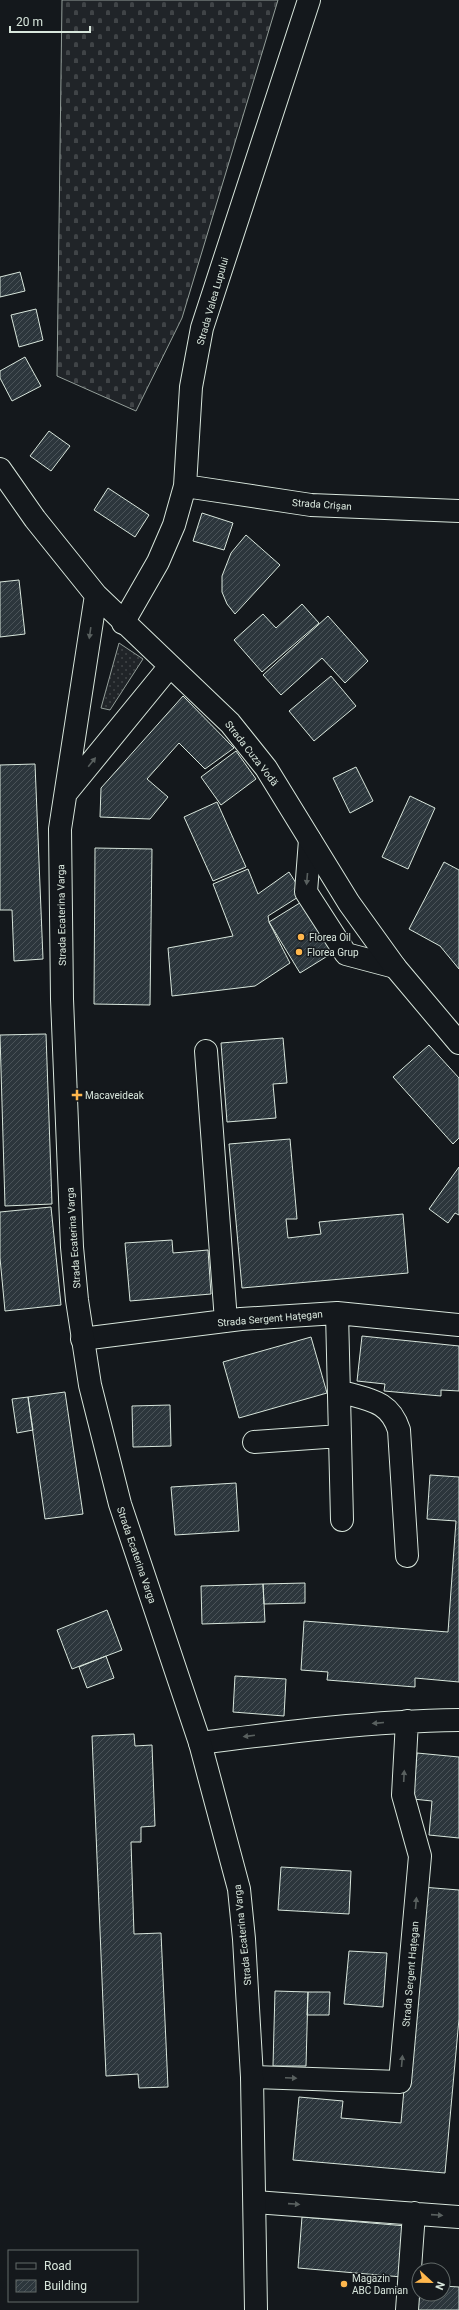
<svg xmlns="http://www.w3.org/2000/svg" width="459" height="2310" font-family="Roboto,sans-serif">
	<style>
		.grass { fill: url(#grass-dots); stroke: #939e99 }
		.cemetery { fill: url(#cemetery-stones); stroke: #939e99 }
		.building { fill: url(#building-hatch); stroke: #d8e6dc }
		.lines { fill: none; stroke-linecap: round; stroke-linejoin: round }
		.minor-casing { stroke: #d8e6dc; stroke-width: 24 }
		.major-casing { stroke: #d8e6dc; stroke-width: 24 }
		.minor { stroke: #14181c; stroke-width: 22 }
		.major { stroke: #14181c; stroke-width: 22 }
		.oneway { fill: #59605f }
		.poi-dot { fill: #ffb74d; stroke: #14181c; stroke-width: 1.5 }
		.labels { text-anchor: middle; stroke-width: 3; stroke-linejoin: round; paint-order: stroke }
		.street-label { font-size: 10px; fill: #d8e6dc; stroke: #14181c }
		.poi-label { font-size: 10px; fill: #d8e6dc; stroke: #14181c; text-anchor: start }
	</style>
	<defs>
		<pattern id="grass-dots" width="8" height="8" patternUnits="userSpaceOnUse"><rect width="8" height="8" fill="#202428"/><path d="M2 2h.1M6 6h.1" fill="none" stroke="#404447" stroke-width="1.8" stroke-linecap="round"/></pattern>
		<pattern id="cemetery-stones" width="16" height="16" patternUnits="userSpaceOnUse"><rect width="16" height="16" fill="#202428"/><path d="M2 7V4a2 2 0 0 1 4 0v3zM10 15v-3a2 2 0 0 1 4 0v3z" fill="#404447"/></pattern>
		<pattern id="building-hatch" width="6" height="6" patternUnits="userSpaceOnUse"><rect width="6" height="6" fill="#2c363c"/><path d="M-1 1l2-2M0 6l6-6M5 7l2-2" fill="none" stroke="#4a5358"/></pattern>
	</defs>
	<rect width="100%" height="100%" fill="#14181c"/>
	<!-- grass -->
	<path class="grass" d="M119,643L143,659L110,710L101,708Z"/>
	<!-- cemetery -->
	<path class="cemetery" d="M62,0H278L182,318L136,411L57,376Z"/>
	<!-- building -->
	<path class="building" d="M20,272L25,291L0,297V277Z
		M36,309L43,340L19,347L11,315Z
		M25,357L41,386L12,401L0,378V371Z
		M49,431L70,446L51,471L30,456Z
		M108,488L149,515L135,537L94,510Z
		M202,513L233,523L224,550L193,541Z
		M246,535L280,565L235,614L227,604L222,592V576L231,553Z
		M19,580L25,634L0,637V582Z
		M302,604L319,623L262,672L234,640L263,614L276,628Z
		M328,616L368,661L345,683L322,658L281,695L263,675Z
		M331,676L356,706L314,741L289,711Z
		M183,696L234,748L205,769L179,743L147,779L168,797L150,819L100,817L101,788Z
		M236,751L256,779L221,805L201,777Z
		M35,764L43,959L14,961L12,910H0V765Z
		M356,767L373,801L350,813L333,778Z
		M410,796L435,808L408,869L382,857Z
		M217,802L246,867L213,881L184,817Z
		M95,848L152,849L150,1005L94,1004Z
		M444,862L459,870V969L440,946L409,929Z
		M248,869L258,894L289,872L303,894L268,916L269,922L290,963L255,986L172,996L168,948L233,936L213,884Z
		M303,901L334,952L300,973L269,922Z
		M46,1034L52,1204L5,1206L0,1035Z
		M283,1038L287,1083L273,1084L276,1118L227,1122L221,1043Z
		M429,1045L459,1078V1138L453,1144L393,1077Z
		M290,1139L297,1219H286L288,1238L321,1234L319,1222L403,1214L408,1273L242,1288L229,1144Z
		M459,1167V1215L455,1213L448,1223L429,1209Z
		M51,1207L61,1305L5,1311L0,1258V1212Z
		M172,1240L173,1253L208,1250L211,1294L130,1301L125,1243Z
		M362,1336L459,1346V1391L441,1390V1396L384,1391L385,1384L357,1381Z
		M311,1337L327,1393L239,1418L223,1362Z
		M65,1392L83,1514L45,1519L28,1397Z
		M28,1397L33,1430L17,1433L12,1399Z
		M170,1405L171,1446L133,1447L132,1406Z
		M430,1475L459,1477V1682L415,1678V1687L327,1680L328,1672L301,1670L304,1621L448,1632L456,1521L427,1519Z
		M236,1483L239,1531L175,1535L171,1487Z
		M305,1583V1603L264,1604L263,1584Z
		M263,1584L265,1622L202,1624L201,1586Z
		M107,1610L122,1650L72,1669L57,1630Z
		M106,1656L114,1678L87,1688L79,1667Z
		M235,1676L286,1679L284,1716L233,1712Z
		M134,1734L135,1746L152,1745L155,1826L141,1827V1842H131L134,1934L161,1933L168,2087L139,2088L138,2074L106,2076L92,1736Z
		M417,1753L459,1757V1838L429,1835L432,1801L413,1799Z
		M281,1867L351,1871L349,1914L278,1910Z
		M422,1887L459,1890V2019L445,2173L293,2160L299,2097L343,2101L341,2118L401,2123Z
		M349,1951L387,1953L383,2007L344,2004Z
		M275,1991L308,1992L306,2066H273Z
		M308,1992H330L329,2015H307Z
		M302,2217L406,2226L402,2277L298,2268Z
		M443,2286L459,2287V2310H418L419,2294H443Z"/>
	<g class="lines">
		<!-- minor casing -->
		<g class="minor-casing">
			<path id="minor" d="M185,486L311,505L459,511
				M123,623L158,562L174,525L185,486L191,387L202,328L309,0
				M310,840L306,892L346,954L395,967
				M206,1051L226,1321
				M337,1313L342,1520
				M82,1339L241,1319L337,1313L459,1325
				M339,1391C367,1400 389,1399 399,1430L407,1556
				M254,1442L340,1436
				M200,1743C286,1732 372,1721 459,1720
				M252,2077L400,2082L420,1856L403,1795L407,1721
				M255,2202L459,2217
				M407,2310L414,2213"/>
		</g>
		<!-- major casing -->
		<g class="major-casing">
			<path id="major" d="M0,469L35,519L96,595L230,723L266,768L349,903L395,967L459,1043
				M96,595L60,829L62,999L72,1247L77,1300L90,1385L120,1504L200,1743L239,1889L244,1939L252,2077L256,2310
				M67,792L170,666"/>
		</g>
		<!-- minor -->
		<use href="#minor" class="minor"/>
		<!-- major -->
		<use href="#major" class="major"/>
	</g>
	<!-- one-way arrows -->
	<defs><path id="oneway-solid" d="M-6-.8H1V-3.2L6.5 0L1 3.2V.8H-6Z"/></defs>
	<g class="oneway">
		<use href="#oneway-solid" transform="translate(90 633) rotate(98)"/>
		<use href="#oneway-solid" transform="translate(92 762) rotate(-51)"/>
		<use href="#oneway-solid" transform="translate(307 879) rotate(95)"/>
		<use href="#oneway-solid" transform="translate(378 1723) rotate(175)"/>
		<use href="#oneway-solid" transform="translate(249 1736) rotate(173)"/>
		<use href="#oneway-solid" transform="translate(404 1776) rotate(-87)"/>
		<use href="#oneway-solid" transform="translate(416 1903) rotate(-85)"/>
		<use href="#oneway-solid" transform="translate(402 2061) rotate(-85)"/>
		<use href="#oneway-solid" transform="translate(291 2078) rotate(2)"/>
		<use href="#oneway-solid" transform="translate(294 2204) rotate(4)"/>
		<use href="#oneway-solid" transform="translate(437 2215) rotate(4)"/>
	</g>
	<!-- markers -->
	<g class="poi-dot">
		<circle cx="301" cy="937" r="4"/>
		<circle cx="299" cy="952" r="4"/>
		<path d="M75 1089h4v4h4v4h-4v4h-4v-4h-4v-4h4z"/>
		<circle cx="344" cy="2284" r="4"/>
	</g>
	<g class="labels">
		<!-- street labels -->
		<g class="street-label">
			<text transform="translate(212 301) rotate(-74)" y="4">Strada Valea Lupului</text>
			<text transform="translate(322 504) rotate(4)" y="4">Strada Crișan</text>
			<text transform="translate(252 753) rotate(52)" y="4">Strada Cuza Vodă</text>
			<text transform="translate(61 915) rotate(-91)" y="4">Strada Ecaterina Varga</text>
			<text transform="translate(73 1238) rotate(-94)" y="4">Strada Ecaterina Varga</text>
			<text transform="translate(270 1318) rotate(-5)" y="4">Strada Sergent Hațegan</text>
			<text transform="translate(137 1555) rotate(71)" y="4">Strada Ecaterina Varga</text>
			<text transform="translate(242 1935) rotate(-96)" y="4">Strada Ecaterina Varga</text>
			<text transform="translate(410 1974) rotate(-85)" y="4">Strada Sergent Hațegan</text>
		</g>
		<!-- poi labels -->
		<g class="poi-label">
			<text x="309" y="941">Florea Oil</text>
			<text x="307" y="956">Florea Grup</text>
			<text x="85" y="1099">Macaveideak</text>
			<text x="352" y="2282">Magazin<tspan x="352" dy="12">ABC Damian</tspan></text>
		</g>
	</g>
	<!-- legend -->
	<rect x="8" y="2250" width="130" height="52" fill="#14181c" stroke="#626a69"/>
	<rect x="16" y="2263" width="20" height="6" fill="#14181c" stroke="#626a69"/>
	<text x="44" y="2270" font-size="12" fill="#d8e6dc">Road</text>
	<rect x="16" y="2280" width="20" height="12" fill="url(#building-hatch)" stroke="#626a69"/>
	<text x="44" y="2290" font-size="12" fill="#d8e6dc">Building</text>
	<!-- north arrow -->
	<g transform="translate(431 2282) rotate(112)"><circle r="19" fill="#14181c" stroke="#626a69"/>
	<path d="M0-3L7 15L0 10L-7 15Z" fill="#ffb74d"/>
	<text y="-6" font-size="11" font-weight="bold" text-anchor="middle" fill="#d8e6dc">N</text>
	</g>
	<!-- scale -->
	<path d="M10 26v6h80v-6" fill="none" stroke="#d8e6dc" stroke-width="2"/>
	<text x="16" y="26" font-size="12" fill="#d8e6dc" stroke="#14181c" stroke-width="3" paint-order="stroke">20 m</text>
</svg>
